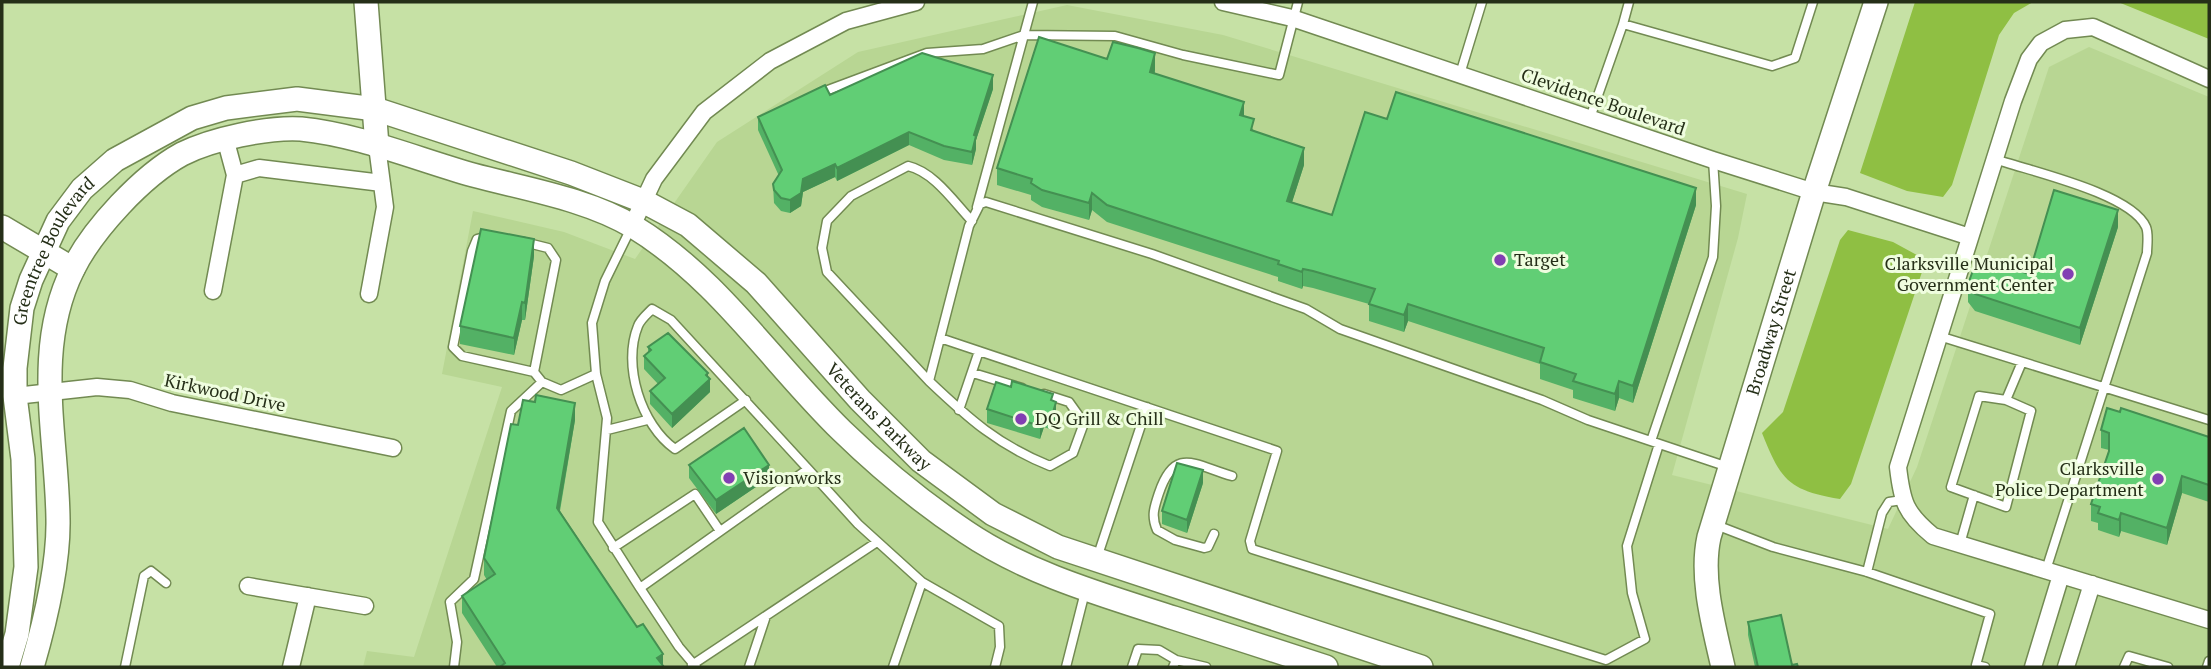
<svg xmlns="http://www.w3.org/2000/svg" width="2211" height="669" font-family="'PT Serif',serif">
	<style>
		.built { fill: #b8d693 }
		.water { fill: #8fbf43 }
		.lines { fill: none; stroke-linecap: round; stroke-linejoin: round }
		.lane-casing { stroke: #728a52; stroke-width: 11 }
		.street-casing { stroke: #728a52; stroke-width: 19 }
		.secondary-casing { stroke: #728a52; stroke-width: 26 }
		.lane { stroke: #fff; stroke-width: 8 }
		.street { stroke: #fff; stroke-width: 16 }
		.secondary { stroke: #fff; stroke-width: 23 }
		.wall { fill: #53b165 }
		.shaded-wall { fill: #449052 }
		.building { fill: #61ce75; stroke: #449052; stroke-width: 2 }
		.poi-dot { fill: #823fb3; stroke: #effddf; stroke-width: 2.5 }
		.labels { text-anchor: middle; stroke-width: 6; stroke-linejoin: round; paint-order: stroke }
		.street-label { font-size: 18px; fill: #252f18; stroke: #effddf }
		.poi-label { font-size: 18px; fill: #252f18; stroke: #effddf; text-anchor: start }
	</style>
	<rect width="100%" height="100%" fill="#c6e1a5"/>
	<!-- built -->
	<path class="built" d="M1067,5L1223,35L1747,194L1738,238L1672,475L1888,529L1917,467L2049,67L2089,47L2209,97V667H363L367,651L414,657L502,387L442,374L473,211L564,232L635,259L717,142L858,52Z"/>
	<!-- water -->
	<path class="water" d="M1915,2H2033L2014,13L1999,35L1952,185L1943,197L1907,191L1860,173Z
		M2118,2H2209V39Z
		M1848,230L1893,242L1926,260L1851,484L1840,499C1789,490 1781,481 1762,433L1783,412L1840,240Z"/>
	<g class="lines">
		<!-- lane casing -->
		<g class="lane-casing">
			<path id="lane" d="M1623,24L1629,2
				M1460,74L1482,2
				M820,93L927,53L983,49L1024,35L1115,36L1183,55L1279,75L1298,2
				M1590,118L1623,24L1772,66L1795,58L1813,2
				M1995,159C2029,171 2131,193 2146,227C2149,234 2147,246 2147,253L2046,570
				M977,207L1033,2
				M488,236L477,239L472,251L453,347L462,356L534,372
				M524,242L548,248L556,260L534,372L542,382L561,390L596,374L592,323L605,281L631,228
				M1939,336L2209,420
				M940,338L1277,451L1250,541L1252,549L1606,660L1645,639L1632,593L1627,546L1659,444
				M973,373L1022,388
				M596,374L607,418L598,522L640,588L808,469L671,320L652,309C647,314 640,320 638,326C622,365 641,425 675,449L746,400
				M929,381L827,272L822,248L827,221L851,196L908,166C934,172 954,202 972,221
				M1044,394L1069,402L1084,423L1073,453L1050,466C998,445 969,419 929,381L969,226L980,204L986,202L1152,254L1306,309L1340,329L1542,400L1588,420L1728,467
				M2006,400L2031,411L2006,507L1951,487L1979,396L2006,400L2022,362
				M959,410L979,351
				M607,430L647,420
				M1651,441L1713,257L1716,206L1713,160
				M808,469L858,524L922,582L893,667
				M1716,525L1773,547L1867,572L1990,614L1976,665L1985,667
				M1214,534L1208,547L1204,548L1175,540L1157,530C1151,516 1154,508 1159,493C1175,446 1194,465 1232,476
				M1960,544L1974,495
				M613,548L695,494L720,531
				M1097,558L1147,407
				M1867,572L1882,513L1889,502L1902,500
				M922,582L999,626L1000,647L995,667
				M640,588L679,647L696,667
				M1176,660L1206,667
				M692,665L877,542
				M125,667L144,576L151,571L166,583
				M454,667L457,642L450,602L474,579L511,411L542,382
				M749,667L766,616
				M1066,667L1085,592
				M1132,667L1138,649L1159,650L1176,660L1173,667
				M2124,667L2129,656L2168,667
				M2207,667L2209,661"/>
		</g>
		<!-- street casing -->
		<g class="street-casing">
			<path id="street" d="M1223,2L1292,18L1713,160L1814,192L1846,197L1970,237
				M2209,79L2093,27L2065,30L2041,43L2029,59L2013,101L1898,467C1902,502 1905,513 1933,536L2209,620
				M235,175L259,168L382,183
				M632,226L654,179L704,112L770,61L846,21L916,2
				M213,291L235,175L225,138
				M369,294L385,207L377,146
				M15,396L97,387L130,390L172,403L393,448
				M248,586L365,606
				M291,667L308,596
				M2033,667L2061,575
				M2066,667L2092,584"/>
		</g>
		<!-- secondary casing -->
		<g class="secondary-casing">
			<g id="secondary">
				<path d="M366,2L377,146"/>
				<path d="M2,227L73,269"/>
				<path id="s1" d="M7,667L17,634L26,567L23,459L15,396V368L22,308L31,280L58,221L82,189L115,160L192,118L226,108L297,99L375,109L571,173L643,201L688,225L756,283L860,400L921,461L993,514L1058,547L1421,667"/>
				<path d="M32,667C45,622 59,566 58,519C57,435 33,349 73,269C93,229 142,176 182,154C212,139 267,127 301,129C360,135 416,159 473,175C525,189 588,199 634,227C718,278 773,364 842,431C878,466 924,504 966,532C1028,574 1103,595 1174,618C1225,634 1275,651 1326,667"/>
				<path id="s2" d="M1723,667C1714,627 1700,578 1709,537L1814,192L1876,2"/>
			</g>
		</g>
		<!-- lane -->
		<use href="#lane" class="lane"/>
		<!-- street -->
		<use href="#street" class="street"/>
		<!-- secondary -->
		<use href="#secondary" class="secondary"/>
	</g>
	<!-- wall -->
	<path class="wall" d="M1107,59L1155,70V73L1244,116L1254,131L1304,165L1292,202L1332,215L1387,119L1696,205L1633,403L1619,398L1615,411L1573,398V390L1540,379V364L1408,321L1404,332L1369,321V304L1313,288L1303,286L1302,289L1278,281V277L1107,222L1092,210L1089,220L1042,207L1031,200V195L997,185V168Z
		M993,89L976,140V149L972,165L944,160L909,145L837,181L835,177L803,192L801,206L790,213L781,211L774,203L773,184L779,176L758,130V117L830,95Z
		M2118,227L2080,345L1975,311L1968,302V284L2029,274Z
		M534,256L525,320H522L514,355L460,344V326Z
		M648,347L708,378L710,392L672,428L650,404V391L658,384L644,369V356L648,352Z
		M1053,401L1056,415L1052,430L1044,427L1040,439L987,423V409Z
		M575,420L560,511L664,667H497L462,613V596L487,580L484,575V558L518,425Z
		M2101,430L2209,437V502L2182,493L2167,545L2121,531L2119,537L2098,530V523L2091,521V504L2109,450L2101,448Z
		M689,465L769,478L716,514L689,478Z
		M1203,483L1187,533L1162,524V511Z
		M1748,622L1792,665L1798,667H1755L1748,635Z"/>
	<!-- shaded-wall -->
	<path class="shaded-wall" d="M1155,53V70L1150,89V72Z
		M993,75V89L976,140V149L972,165V152L974,135Z
		M1244,102V119L1240,115Z
		M909,132V145L837,181V168Z
		M1304,148V165L1287,218V201Z
		M835,164V177L803,192L801,206L790,213V200L803,179Z
		M1696,188V205L1633,403V386Z
		M1092,193V210L1089,220V203Z
		M2118,210V227L2080,345V328Z
		M534,239V256L525,320V303Z
		M1303,269V286L1302,289V272Z
		M522,302V320L514,355V338Z
		M1408,304V321L1404,332V315Z
		M708,373V380L710,379V392L672,428V414Z
		M1619,381V398L1615,411V394Z
		M1056,402V415L1052,430V416Z
		M575,403V420L557,525V508Z
		M1044,414V427L1040,439V426Z
		M769,465V478L716,514V500Z
		M1203,470V483L1187,533V520Z
		M2182,476V493L2167,545V528Z
		M2121,513V531L2119,537V520Z
		M663,654V667L657,658Z"/>
	<!-- building -->
	<path class="building" d="M1039,37L1107,59L1113,42L1138,48L1155,53L1150,72L1244,102L1240,115L1254,119L1251,130L1304,148L1287,201L1332,215L1365,112L1387,119L1396,92L1696,188L1633,386L1619,381L1615,394L1573,381L1576,374L1540,362L1544,348L1408,304L1404,315L1369,304L1375,289L1313,271L1303,269L1302,272L1278,264L1279,261L1107,205L1092,193L1089,203L1042,190L1031,183L1032,179L997,168Z
		M922,53L993,75L974,135L976,136L972,152L944,146L909,132L837,168L835,164L803,179L801,193L790,200L781,198L774,190L773,184L782,170L758,117L825,85L830,95Z
		M2054,190L2118,210L2080,328L1975,294L1968,284L1975,265L1987,261L2029,274Z
		M481,229L534,239L525,303L522,302L514,338L460,326Z
		M668,333L708,373L706,375L710,379L672,414L650,391L665,378L644,356L651,350L648,347Z
		M1012,381L1053,394L1051,400L1056,402L1052,416L1044,414L1040,426L987,409L996,382L1011,387Z
		M536,395L575,403L557,508L637,627L643,624L663,654L657,658L664,667H500L505,663L462,596L495,574L484,558L511,424L518,425L523,400L535,402Z
		M2107,408L2120,412L2121,408L2209,437V485L2182,476L2167,528L2121,513L2119,520L2098,513L2100,507L2091,504L2109,451V433L2101,430Z
		M744,428L769,465L716,500L689,465Z
		M1177,463L1203,470L1187,520L1162,511Z
		M1781,615L1792,665L1797,664L1798,667H1758L1748,622Z"/>
	<!-- markers -->
	<g class="poi-dot">
		<circle cx="1500" cy="260" r="7"/>
		<circle cx="2068" cy="274" r="7"/>
		<circle cx="1021" cy="419" r="7"/>
		<circle cx="729" cy="478" r="7"/>
		<circle cx="2158" cy="479" r="7"/>
	</g>
	<g class="labels">
		<!-- street labels -->
		<g class="street-label">
			<text transform="translate(1603 102) rotate(19)" y="6">Clevidence Boulevard</text>
			<text dy="6" stroke="none"><textPath href="#s1" startOffset="427">Greentree Boulevard</textPath></text>
			<text dy="6" stroke="none"><textPath href="#s2" startOffset="346">Broadway Street</textPath></text>
			<text transform="translate(225 393) rotate(12)" y="6">Kirkwood Drive</text>
			<text dy="6" stroke="none"><textPath href="#s1" startOffset="1419">Veterans Parkway</textPath></text>
		</g>
		<!-- poi labels -->
		<g class="poi-label">
			<text x="1514" y="266">Target</text>
			<text x="2054" y="270" text-anchor="end">Clarksville Municipal<tspan x="2054" dy="21">Government Center</tspan></text>
			<text x="1035" y="425">DQ Grill &amp; Chill</text>
			<text x="2144" y="475" text-anchor="end">Clarksville<tspan x="2144" dy="21">Police Department</tspan></text>
			<text x="743" y="484">Visionworks</text>
		</g>
	</g>
	<!-- border -->
	<rect width="2211" height="669" fill="none" stroke="#252f18" stroke-width="7"/>
</svg>
